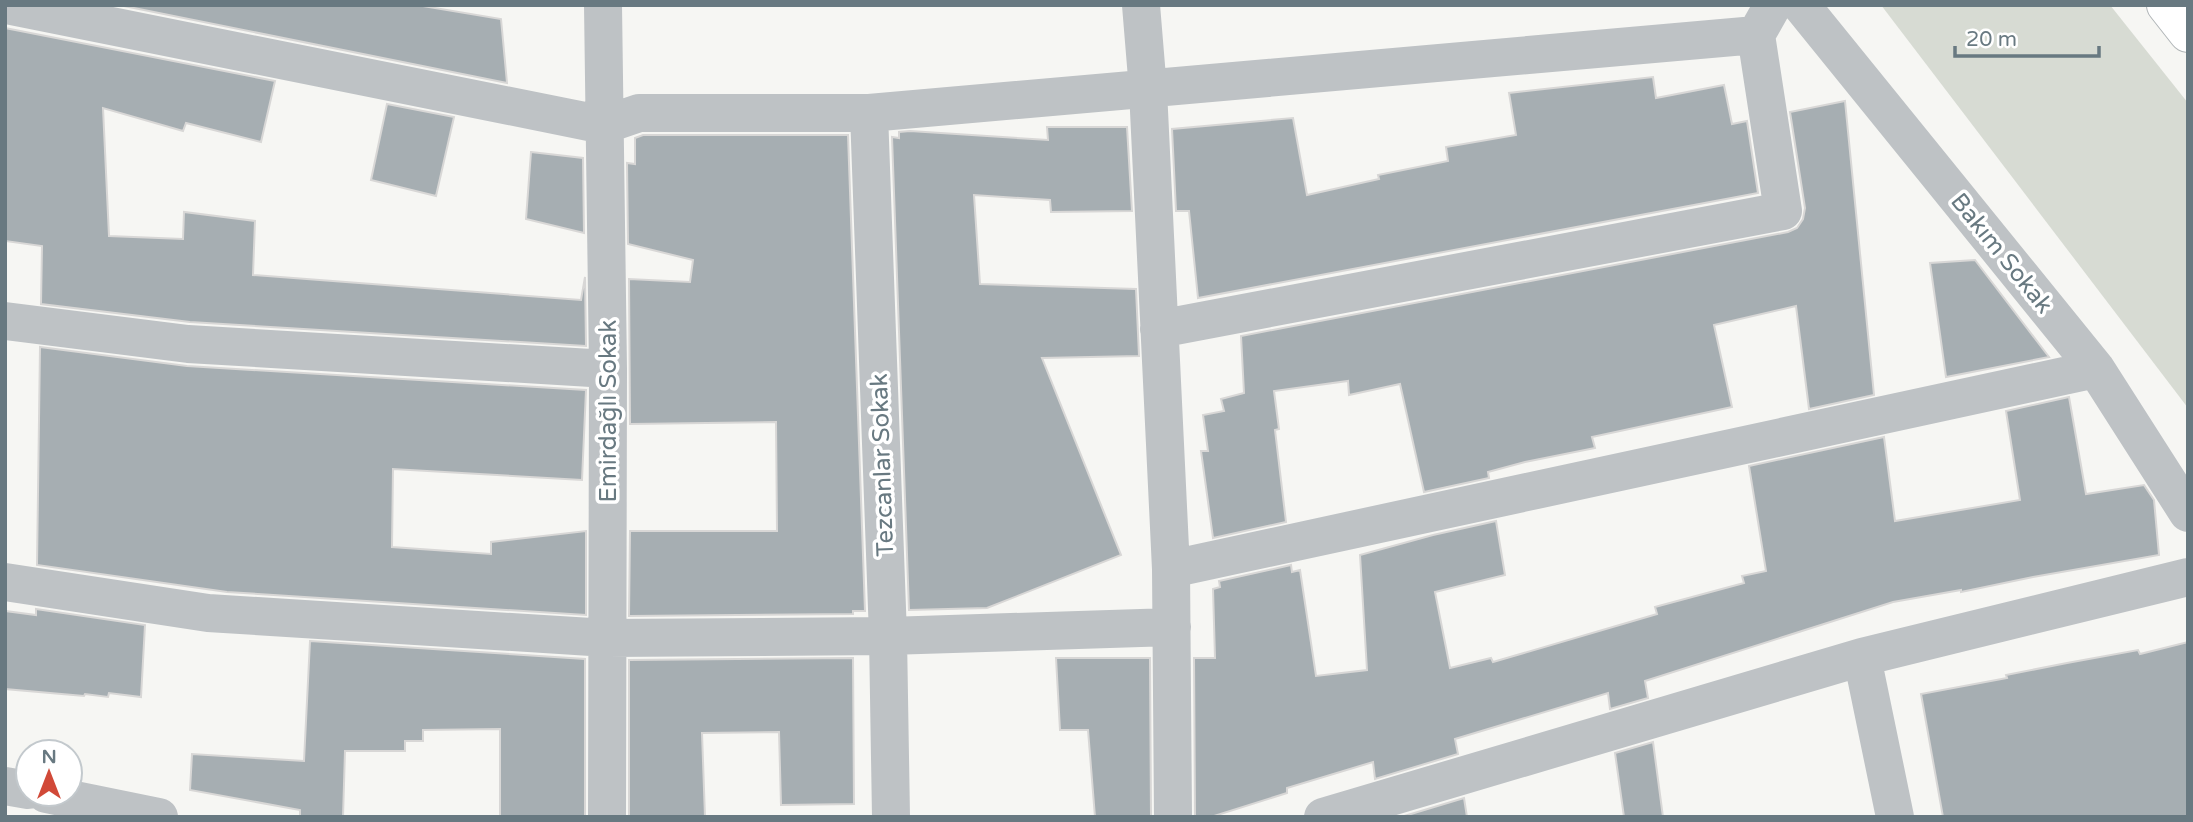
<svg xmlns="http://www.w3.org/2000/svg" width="2193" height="822" font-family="'Varela Round',sans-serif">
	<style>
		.green { fill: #d7dbd3 }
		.building { fill: #a6aeb2; stroke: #d8d7d6; stroke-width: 2 }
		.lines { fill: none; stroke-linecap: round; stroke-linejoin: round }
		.highway-casing { stroke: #b1b6b8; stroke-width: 40 }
		.street { stroke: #bec2c5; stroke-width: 38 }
		.highway { stroke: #fff; stroke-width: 38 }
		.labels { text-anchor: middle; stroke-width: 7; stroke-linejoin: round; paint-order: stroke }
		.street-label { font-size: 24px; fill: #687981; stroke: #fff }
	</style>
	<rect width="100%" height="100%" fill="#f6f6f3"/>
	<!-- green -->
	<path class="green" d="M1881,5H2110L2188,103V408Z"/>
	<!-- building -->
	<path class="building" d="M119,5H417L501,19L507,83Z
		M5,28L275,81L261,142L186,123L183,131L103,108L109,236L183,239L184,212L255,221L253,275L581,300L585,277L586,346L190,322L41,304L42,246L5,241Z
		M1653,77L1656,98L1724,85L1732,124L1747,121L1758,193L1198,298L1189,211H1176L1172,129L1293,118L1307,195L1379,179L1378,175L1448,161L1446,147L1516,135L1509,93Z
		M1845,101L1874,395L1809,409L1796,306L1714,325L1732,407L1592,437L1595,448L1525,462L1488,472L1489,478L1424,492L1400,384L1349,395L1348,381L1274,391L1279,429L1275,430L1286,522L1213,538L1201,451H1208L1203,415L1224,411L1221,399L1244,393L1241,336L1788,232L1797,228L1803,219L1805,208L1790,112Z
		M387,104L454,117L436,196L371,180Z
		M1047,127H1127L1132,211L1051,212L1050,200L974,195L980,284L1136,289L1139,356L1042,358L1121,555L987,608L909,610L892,137L899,138V132L910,131L1048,140Z
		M643,135H848L865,611H853V614L629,616L630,531H777L776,422L630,424L629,279L690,282L693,260L628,244L627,163L635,164V138Z
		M531,152L583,158L584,233L526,219Z
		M1975,260L2049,357L1946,377L1930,263Z
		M40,347L187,366L586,390L582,480L393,469L392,547L491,554V542L586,531V615L227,592L37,565Z
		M2069,397L2086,494L2144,485L2154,500L2159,555L2033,577L1961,592V590L1893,602L1645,681L1648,698L1610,709L1608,693L1455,739L1458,754L1375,779L1373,762L1287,788V793L1211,817H1195L1194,658H1215L1213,589L1220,587L1219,581L1291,565L1292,572L1300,570L1316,676L1367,670L1360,555L1433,535L1496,521L1505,575L1435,592L1450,668L1491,658L1493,662L1657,614L1655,607L1744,583L1742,576L1766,571L1749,466L1884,437L1895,521L2020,500L2006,411Z
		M36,609L145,625L141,697L109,693L108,697L85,694L84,696L5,689V611L36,615Z
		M310,641L585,659V817H500V729L423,730V741H405V751H345L343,817H300V810L190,790L192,754L304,761Z
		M2188,642V817H1943L1921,694L2007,678L2006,675L2067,663L2138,650L2140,654Z
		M853,658L854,804L781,805L779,732L702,733L705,817H629V660Z
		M1056,658H1150L1151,817H1095L1088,730H1060Z
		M1653,742L1663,817H1624L1615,753Z
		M1464,798L1467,817H1401Z"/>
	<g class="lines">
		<!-- highway casing -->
		<g class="highway-casing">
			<path id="highway" d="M2166,5L2188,33"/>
		</g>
		<!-- street -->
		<path class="street" d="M7,5L604,125L639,113H869L1756,35L1773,5
			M603,5L608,369L607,817
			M1141,5L1148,90L1171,569L1173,817
			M1801,5L2096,369L2188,513
			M869,113L888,636L891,817
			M5,321L188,344L608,369
			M1159,329L1783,211L1756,35
			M1171,569L2096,369
			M5,582L208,613L607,638L888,636L1172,627
			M1862,657L1895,817
			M5,786L28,790
			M46,794L159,817
			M1323,817L1862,657L2188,577"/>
		<!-- highway -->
		<use href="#highway" class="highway"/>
	</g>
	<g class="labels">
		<!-- street labels -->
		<g class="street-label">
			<text transform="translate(2002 253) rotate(51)" y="8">Bakım Sokak</text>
			<text transform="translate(608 411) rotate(-90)" y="8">Emirdağlı Sokak</text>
			<text transform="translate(882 465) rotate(-92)" y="8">Tezcanlar Sokak</text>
		</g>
	</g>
	<!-- border -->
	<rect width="2193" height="822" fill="none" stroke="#687981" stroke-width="14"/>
	<!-- north arrow -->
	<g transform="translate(49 773)"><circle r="33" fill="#ffffff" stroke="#c3c9cd" stroke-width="2"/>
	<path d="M0-5L12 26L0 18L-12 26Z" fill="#d14938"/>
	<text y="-10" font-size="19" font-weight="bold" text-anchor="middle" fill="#687981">N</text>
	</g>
	<!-- scale -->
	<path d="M1955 46v10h144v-10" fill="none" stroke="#687981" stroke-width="3.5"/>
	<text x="1966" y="46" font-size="21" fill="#687981" stroke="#ffffff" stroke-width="5" paint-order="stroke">20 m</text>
</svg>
